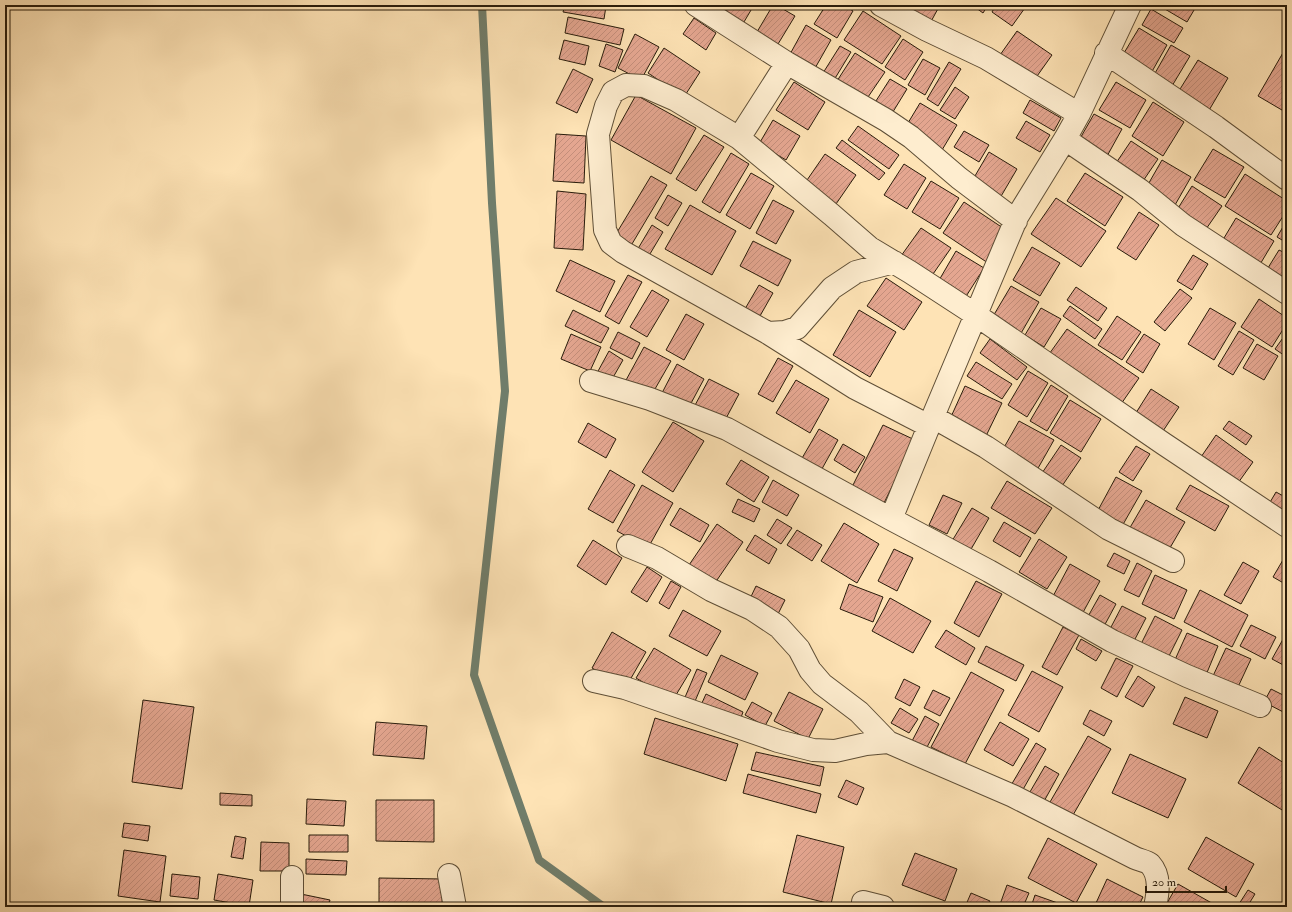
<svg xmlns="http://www.w3.org/2000/svg" width="1292" height="912" font-family="'IM FELL Double Pica',serif">
	<style>
		.lines { fill: none; stroke-linecap: round; stroke-linejoin: round }
		.stream { stroke: #707d6a; stroke-width: 8 }
		.building { fill: url(#building-hatch); stroke: #291c0b }
		.street-casing { stroke: #5e4e36; stroke-width: 24 }
		.street { stroke: #feedcf; stroke-width: 22 }
	</style>
	<defs>
		<pattern id="building-hatch" width="6" height="6" patternUnits="userSpaceOnUse"><rect width="6" height="6" fill="#e4a690"/><path d="M-1 1l2-2M0 6l6-6M5 7l2-2" fill="none" stroke="#c48e7b"/></pattern>
	</defs>
	<rect width="100%" height="100%" fill="#fee3b5"/>
	<filter id="stains"><feTurbulence type="fractalNoise" baseFrequency=".005" numOctaves="4"/><feColorMatrix values="0 0 0 0 .2 0 0 0 0 .09 0 0 0 0 .02 0 0 0 .5 -.17"/></filter>
	<radialGradient id="worn" r=".72"><stop offset=".6" stop-color="#630" stop-opacity="0"/><stop offset="1" stop-color="#630" stop-opacity=".3"/></radialGradient>
	<g class="lines">
		<!-- stream -->
		<path class="stream" d="M482,5L492,203L505,391L474,675L539,860L604,907"/>
	</g>
	<!-- building -->
	<path class="building" d="M565,5H599L606,6L604,19L563,12Z
		M729,5H754L741,27L723,16Z
		M773,5H776L795,16L775,49L754,37Z
		M826,5H843L853,11L837,38L814,24Z
		M904,5H940L928,27Z
		M972,5H988L983,13Z
		M996,5H1027L1012,26L992,12Z
		M1158,5H1197L1187,22Z
		M1151,9L1183,28L1174,43L1142,25Z
		M863,11L901,36L882,64L844,40Z
		M568,17L624,29L620,45L565,33Z
		M694,18L716,33L706,50L683,34Z
		M806,25L831,40L814,70L789,56Z
		M1139,28L1167,45L1150,75L1121,58Z
		M1017,31L1052,55L1035,79L1000,55Z
		M635,34L659,47L641,80L618,68Z
		M903,39L923,52L905,80L885,67Z
		M564,40L589,46L585,65L559,59Z
		M606,44L623,50L615,72L599,66Z
		M1171,45L1190,56L1172,86L1154,75Z
		M840,46L851,52L834,80L823,73Z
		M664,48L700,72L684,97L648,73Z
		M1284,51L1287,53V113L1258,96Z
		M855,53L885,72L866,100L837,81Z
		M923,59L940,68L925,95L908,85Z
		M1198,60L1228,78L1208,112L1177,94Z
		M949,62L961,69L938,106L927,99Z
		M573,69L593,79L577,113L556,103Z
		M890,79L907,89L891,115L874,104Z
		M794,82L825,102L808,130L776,110Z
		M1116,82L1146,100L1130,128L1099,110Z
		M955,87L969,97L955,119L940,110Z
		M636,95L696,128L671,174L611,140Z
		M1030,100L1061,118L1054,131L1023,113Z
		M1153,102L1184,122L1163,156L1132,136Z
		M920,103L957,125L942,150L905,128Z
		M1094,114L1122,129L1106,158L1078,142Z
		M773,120L800,136L786,160L759,144Z
		M1026,121L1050,135L1040,152L1016,138Z
		M858,126L899,155L889,169L848,140Z
		M964,131L989,145L979,162L954,147Z
		M556,134L586,136L584,183L553,181Z
		M704,135L724,147L696,191L676,179Z
		M842,140L885,173L879,180L836,148Z
		M1131,141L1158,159L1141,184L1114,166Z
		M1213,149L1244,167L1225,198L1194,180Z
		M989,152L1017,169L1000,198L972,181Z
		M731,153L749,164L720,213L702,202Z
		M825,154L856,175L836,204L805,183Z
		M1162,160L1191,177L1175,205L1146,188Z
		M904,164L926,178L907,209L884,195Z
		M751,173L774,186L750,229L726,215Z
		M1085,173L1123,197L1105,226L1067,201Z
		M1245,174L1287,201V210L1271,235L1225,206Z
		M651,176L667,185L629,249L613,239Z
		M931,181L959,198L940,229L912,212Z
		M1192,186L1222,206L1204,232L1175,213Z
		M557,191L586,194L583,250L554,248Z
		M668,195L682,203L668,226L655,218Z
		M1056,198L1106,231L1081,267L1031,234Z
		M773,200L794,211L776,244L756,233Z
		M964,202L1009,232L988,263L943,233Z
		M690,205L736,231L712,275L665,249Z
		M1139,212L1159,225L1136,260L1117,248Z
		M1236,218L1274,241L1259,266L1221,243Z
		M1287,220V243L1277,237Z
		M652,225L663,232L647,259L636,252Z
		M921,228L951,248L931,277L901,256Z
		M753,241L791,260L778,286L740,266Z
		M1032,247L1060,263L1040,296L1013,280Z
		M1279,250L1287,254V290L1263,276Z
		M956,251L984,268L965,298L938,282Z
		M1193,255L1208,264L1192,290L1177,281Z
		M570,260L615,281L600,312L556,291Z
		M628,275L642,282L619,324L605,316Z
		M886,278L922,302L904,330L867,306Z
		M759,285L773,293L756,323L742,314Z
		M1011,286L1039,302L1020,335L992,318Z
		M1076,287L1107,308L1098,321L1067,300Z
		M1180,289L1192,298L1165,331L1154,322Z
		M652,290L669,300L647,337L630,327Z
		M1259,299L1287,318V323L1272,347L1241,327Z
		M1070,306L1102,329L1095,339L1063,316Z
		M1041,308L1061,319L1044,347L1025,335Z
		M1210,308L1236,323L1214,360L1188,344Z
		M573,310L609,328L601,343L565,326Z
		M859,310L896,332L870,377L833,355Z
		M686,314L704,324L684,360L666,350Z
		M1117,316L1141,332L1122,360L1098,345Z
		M1067,329L1139,378L1119,407L1047,357Z
		M1239,331L1254,340L1233,375L1218,366Z
		M618,332L640,343L632,359L610,348Z
		M571,334L601,347L590,371L561,359Z
		M1144,334L1160,344L1143,373L1126,362Z
		M1285,335L1287,336V354L1285,356L1275,349Z
		M990,339L1027,367L1017,380L980,353Z
		M1257,344L1278,356L1264,380L1243,368Z
		M644,347L671,361L651,396L625,382Z
		M609,351L623,360L611,381L597,373Z
		M778,358L793,366L773,402L758,394Z
		M976,362L1012,384L1002,399L967,376Z
		M677,364L704,379L689,407L662,393Z
		M1028,371L1048,383L1027,417L1008,405Z
		M709,379L739,394L723,424L693,409Z
		M796,380L829,399L810,433L776,413Z
		M1051,385L1068,396L1047,431L1030,421Z
		M965,386L1002,403L986,436L950,419Z
		M1151,389L1179,407L1161,434L1134,416Z
		M1070,400L1101,419L1081,452L1050,433Z
		M1019,421L1054,440L1037,470L1002,451Z
		M1229,421L1252,436L1246,445L1223,429Z
		M673,422L704,441L673,492L642,472Z
		M588,423L616,439L606,458L578,442Z
		M883,425L915,440L883,505L851,489Z
		M819,429L838,440L818,476L798,465Z
		M1216,435L1253,462L1238,483L1201,457Z
		M843,444L865,457L855,473L834,460Z
		M1061,445L1081,458L1060,489L1040,476Z
		M1136,446L1150,454L1133,481L1119,472Z
		M741,460L769,477L754,502L726,484Z
		M610,470L635,485L613,523L588,509Z
		M1116,477L1142,491L1121,528L1096,514Z
		M773,480L799,495L787,516L762,502Z
		M1007,481L1052,508L1035,534L991,508Z
		M642,485L673,503L648,548L617,531Z
		M1190,485L1229,506L1215,531L1176,509Z
		M1276,492L1287,498V515L1269,504Z
		M943,495L962,503L947,534L929,525Z
		M738,499L760,509L754,522L732,512Z
		M1146,500L1185,522L1167,553L1128,531Z
		M680,508L709,525L700,542L670,525Z
		M972,508L989,518L970,551L952,541Z
		M777,519L792,528L781,544L767,535Z
		M1004,522L1031,538L1020,557L993,541Z
		M844,523L879,544L857,583L821,561Z
		M717,524L743,542L715,583L689,565Z
		M797,530L822,545L812,561L787,545Z
		M755,535L777,549L769,564L746,550Z
		M1039,539L1067,557L1047,589L1019,572Z
		M593,540L622,558L606,585L577,566Z
		M894,549L913,558L897,591L878,581Z
		M1114,553L1130,561L1124,574L1107,566Z
		M1287,553V585L1273,577Z
		M1243,562L1259,571L1241,604L1224,595Z
		M1137,563L1152,571L1139,597L1124,590Z
		M1070,564L1100,581L1080,618L1050,602Z
		M647,567L662,577L647,602L631,592Z
		M1155,575L1187,590L1174,619L1142,604Z
		M671,581L681,587L669,609L659,603Z
		M976,581L1002,594L979,637L954,623Z
		M849,584L883,597L873,622L840,609Z
		M756,586L785,600L777,616L748,603Z
		M1200,590L1248,615L1232,647L1184,622Z
		M1100,595L1116,604L1102,630L1086,620Z
		M890,598L931,621L913,653L872,631Z
		M1122,606L1146,618L1134,641L1110,629Z
		M683,610L721,631L707,656L669,636Z
		M1155,616L1182,630L1168,658L1141,644Z
		M1251,625L1276,637L1265,659L1240,646Z
		M1063,627L1079,635L1057,675L1042,667Z
		M946,630L975,648L966,665L935,647Z
		M612,632L646,652L626,687L592,668Z
		M1287,632V667L1272,659Z
		M1187,633L1218,646L1206,675L1174,662Z
		M1081,639L1102,651L1096,661L1076,649Z
		M986,646L1024,665L1016,681L978,662Z
		M654,648L691,670L673,700L636,678Z
		M1226,648L1251,659L1238,687L1213,676Z
		M721,655L758,673L745,700L708,682Z
		M1116,658L1133,666L1117,697L1101,688Z
		M697,669L707,673L693,706L683,702Z
		M1032,671L1063,687L1039,732L1008,715Z
		M971,672L1004,690L965,764L931,747Z
		M1138,676L1155,687L1143,707L1125,697Z
		M904,679L920,687L910,706L895,698Z
		M1271,689L1287,697V714L1264,702Z
		M933,690L950,698L940,716L924,708Z
		M789,692L823,709L808,739L774,721Z
		M706,694L743,712L739,723L701,705Z
		M1185,697L1218,711L1207,738L1173,724Z
		M143,700L194,707L182,789L132,782Z
		M752,702L772,713L765,726L745,715Z
		M900,708L918,719L909,733L891,723Z
		M1090,710L1112,721L1104,736L1083,724Z
		M925,716L939,724L925,751L911,743Z
		M655,718L738,744L726,781L644,754Z
		M376,722L427,726L424,759L373,755Z
		M1000,722L1029,739L1013,766L984,750Z
		M1088,736L1111,749L1069,822L1046,809Z
		M1036,743L1046,749L1021,793L1010,787Z
		M1259,747L1287,765V813L1238,783Z
		M756,752L824,767L820,786L751,770Z
		M1130,754L1186,779L1168,818L1112,793Z
		M1045,766L1059,774L1042,805L1027,797Z
		M748,774L821,794L816,813L743,793Z
		M846,780L864,788L857,805L838,797Z
		M220,793L252,795V806L220,805Z
		M307,799L346,801L344,826L306,824Z
		M376,800H434V842L376,841Z
		M124,823L150,826L148,841L122,837Z
		M309,835H348V852H309Z
		M797,835L844,847L831,904L783,892Z
		M235,836L246,838L243,859L231,857Z
		M1206,837L1254,864L1236,897L1188,869Z
		M1048,838L1097,864L1076,903L1028,878Z
		M261,842L289,843V871H260Z
		M124,850L166,856L160,902L118,896Z
		M915,853L957,869L945,901L902,885Z
		M306,859L347,861L346,875L306,874Z
		M172,874L200,877L198,899L170,896Z
		M218,874L253,880L249,906L214,900Z
		M379,878L443,879L442,907H379Z
		M1107,879L1143,897L1138,907H1104L1096,903Z
		M1178,884L1217,906L1216,907H1174L1167,903Z
		M1007,885L1029,893L1023,907H999Z
		M1248,890L1255,894L1247,907H1237Z
		M971,893L990,901L987,907H965Z
		M301,894L330,900L328,907H303Z
		M1035,895L1069,907H1031Z"/>
	<g class="lines">
		<!-- street casing -->
		<g class="street-casing">
			<path id="street" d="M696,5L787,63L886,120L911,137L959,178L1016,221
				M881,5L927,30L986,58L1079,114
				M1106,53L1216,127L1287,179
				M739,138L787,63
				M1065,139L1140,190L1183,225L1287,293
				M768,333L785,332L797,328L832,288L856,272L894,262
				M591,381L650,399L727,429L891,519L989,571L1112,641L1187,676L1260,706
				M933,417L986,447L1109,529L1173,561
				M929,426L855,388L768,333L623,252L611,243L605,230L598,134L606,106L613,92L626,85L644,86L676,100L739,138L832,215L870,248L910,272L976,315L1164,444L1287,526
				M891,519L929,426L1017,217L1065,139L1079,114L1130,5
				M628,546L657,558L711,590L752,609L779,627L799,649L810,670L822,684L859,712L888,742
				M594,681L625,688L778,741L813,750L835,751L866,744L888,742L1013,796L1135,858C1139,860 1146,861 1150,864C1161,876 1158,893 1155,907
				M449,875L455,907
				M863,902L883,907
				M292,907V877"/>
		</g>
		<!-- street -->
		<use href="#street" class="street"/>
	</g>
	<!-- margin -->
	<rect width="1292" height="912" fill="none" stroke="#fee3b5" stroke-width="20"/>
	<rect x="6" y="6" width="1280" height="900" fill="none" stroke="#291c0b" stroke-width="2"/>
	<rect x="10" y="10" width="1272" height="892" fill="none" stroke="#291c0b"/>
	<!-- scale -->
	<path d="M1146 886v6h80v-6" fill="none" stroke="#291c0b" stroke-width="2"/>
	<text x="1152" y="886" font-size="12" fill="#291c0b" stroke="#feedcf" stroke-width="3" paint-order="stroke">20 m</text>
	<rect width="100%" height="100%" filter="url(#stains)"/>
	<rect width="100%" height="100%" fill="url(#worn)"/>
</svg>
